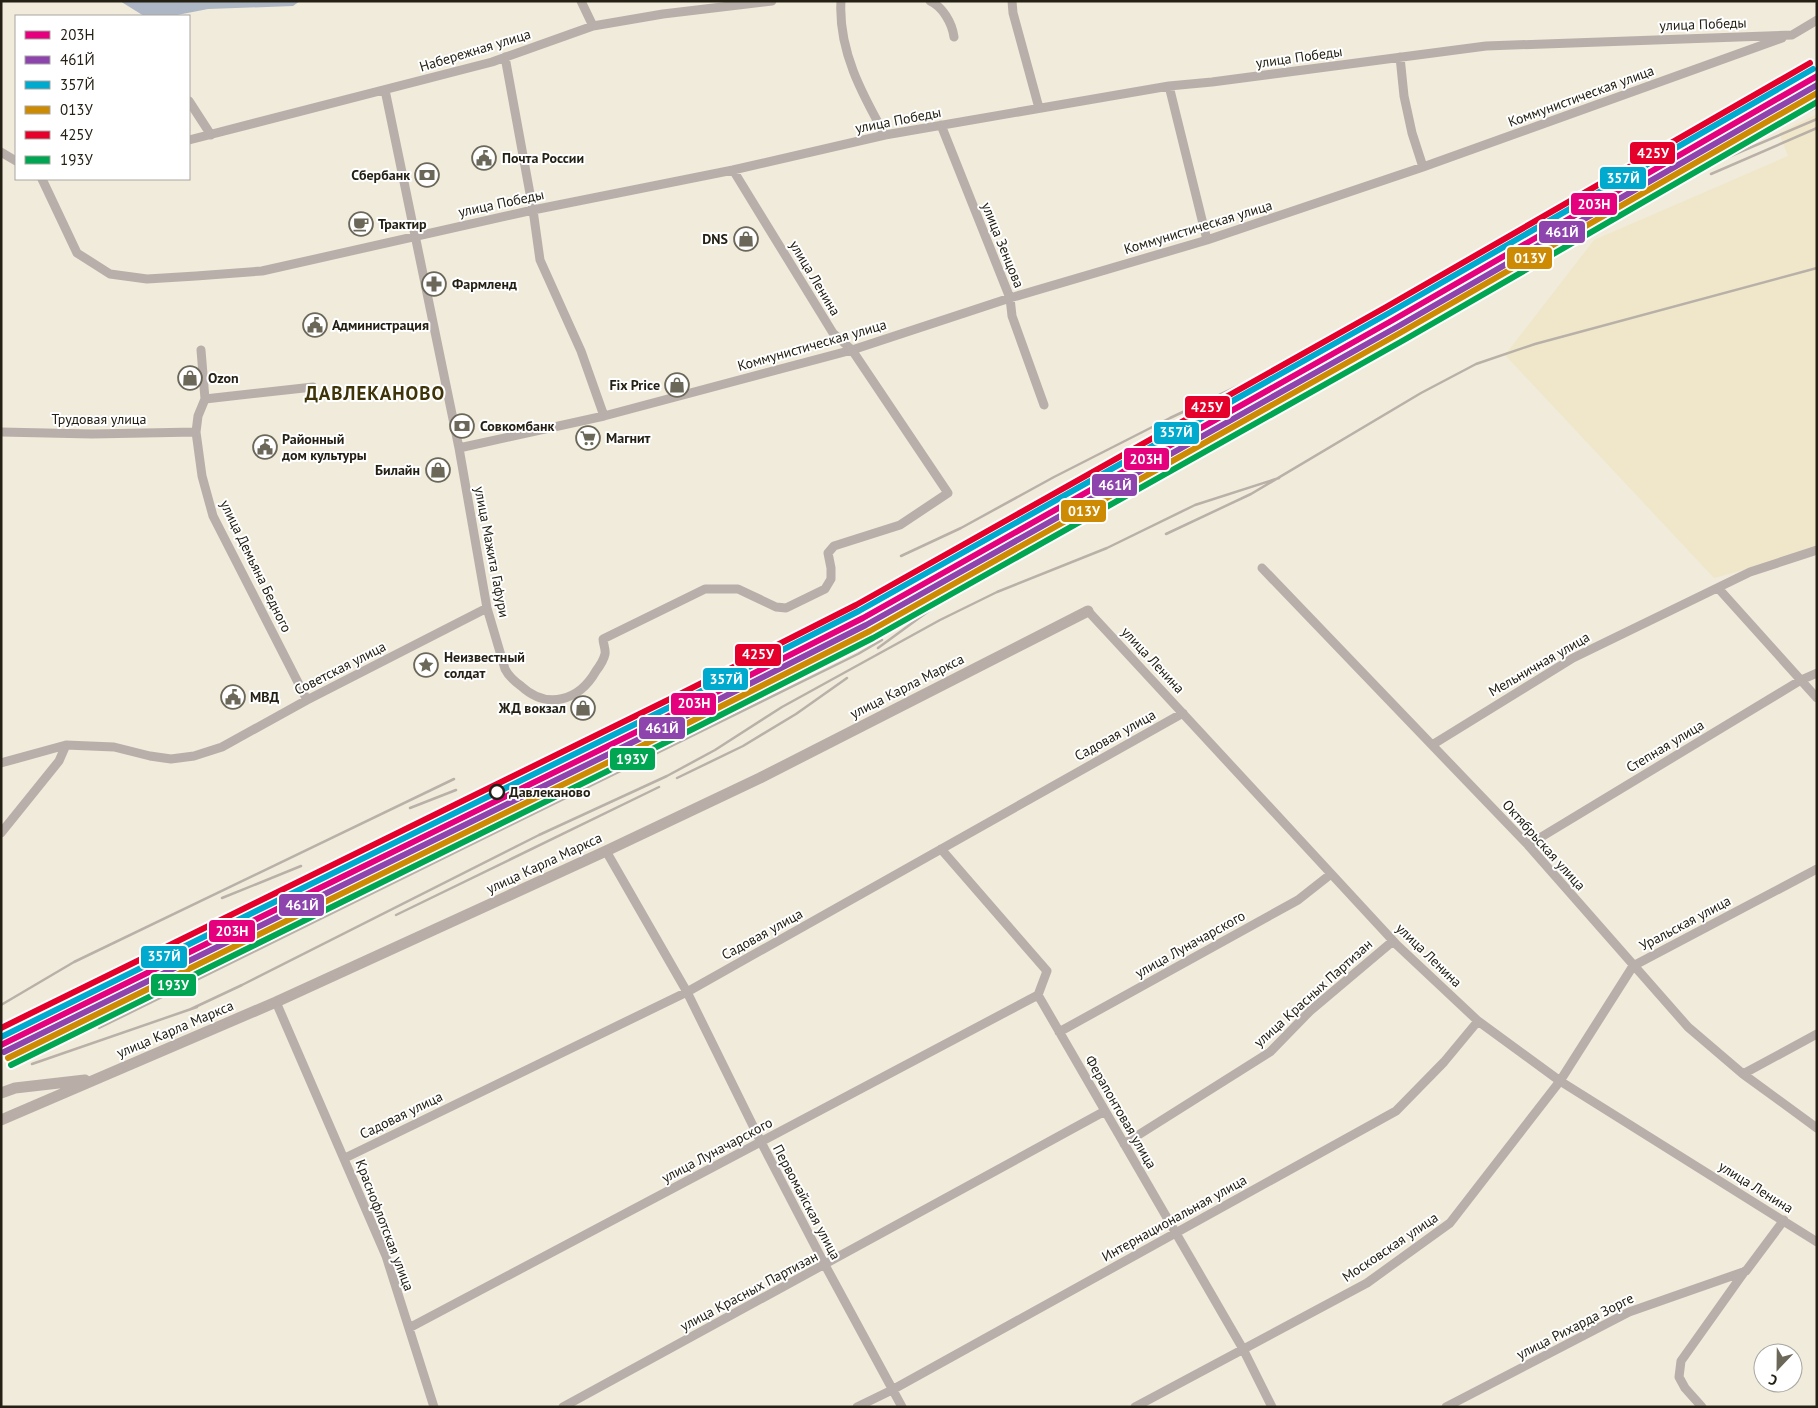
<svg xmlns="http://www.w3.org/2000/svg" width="1818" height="1408" font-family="'PT Sans',sans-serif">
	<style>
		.built { fill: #f0e7ca }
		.water { fill: #acb6c4 }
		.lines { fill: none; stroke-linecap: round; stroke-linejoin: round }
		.street { stroke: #b9afaa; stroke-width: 9 }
		.secondary { stroke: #b9ada7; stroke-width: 11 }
		.rail { stroke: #b9b0a8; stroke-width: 2.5 }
		.rail-1-casing { stroke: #fff; stroke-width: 10 }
		.rail-2-casing { stroke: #fff; stroke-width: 10 }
		.rail-3-casing { stroke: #fff; stroke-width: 10 }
		.rail-4-casing { stroke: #fff; stroke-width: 10 }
		.rail-5-casing { stroke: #fff; stroke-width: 10 }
		.rail-6-casing { stroke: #fff; stroke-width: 10 }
		.rail-1 { stroke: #e5007d; stroke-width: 6 }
		.rail-2 { stroke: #8e44ad; stroke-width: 6 }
		.rail-3 { stroke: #00a9ce; stroke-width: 6 }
		.rail-4 { stroke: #cd8b04; stroke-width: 6 }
		.rail-5 { stroke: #e4002b; stroke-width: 6 }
		.rail-6 { stroke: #00a651; stroke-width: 6 }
		.stop-dot { fill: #fff; stroke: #242014; stroke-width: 2.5 }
		.labels { text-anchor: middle; stroke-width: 4; stroke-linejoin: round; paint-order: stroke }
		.street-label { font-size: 14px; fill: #242014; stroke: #fff }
		.poi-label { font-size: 14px; font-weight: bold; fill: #242014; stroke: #fff; text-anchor: start }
		.stop-label { font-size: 14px; font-weight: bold; fill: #242014; stroke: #fff; text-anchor: start }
		.district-label { font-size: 19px; font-weight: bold; letter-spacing: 1px; fill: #3f3308; stroke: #fff }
		.line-badge { stroke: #fff; stroke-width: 2 }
		.badge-label { font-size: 14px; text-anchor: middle; font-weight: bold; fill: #fff }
	</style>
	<rect width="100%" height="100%" fill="#f0ebda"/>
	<!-- built -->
	<path class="built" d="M1817,114V550L1714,578L1505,355L1594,240L1788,156L1779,133Z"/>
	<!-- water -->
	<path class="water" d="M120,1H300L293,6L208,9L172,16H144Z"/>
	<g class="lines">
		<!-- street -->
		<path class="street" d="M581,1L593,26
			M841,1C838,50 862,94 885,135
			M930,1C943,7 952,23 954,37
			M1012,1L1013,13L1039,108
			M505,57L533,210L540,260L581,351L604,416
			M1400,57L1404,96L1412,133L1423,167
			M1169,86L1207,240
			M385,90L459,448L487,608L505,669C509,677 514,681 521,686C547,710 579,701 596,671C599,667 604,659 605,654C606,650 603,643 603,639L705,589H738L776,607L786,608L825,589L831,579V568L828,553L834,546L900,525L948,493L852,350L833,333L733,170
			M189,101L211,135
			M941,125L1010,298L1012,316L1044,405
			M189,140L492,62L593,26L663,14L772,1
			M1,152L16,161
			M42,179L77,253L110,274L147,279L196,276L262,271L533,210L733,170L885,135L1169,86L1212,82L1486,46L1792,35L1817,20
			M201,350L205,399L198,416L196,432L202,476L213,516L307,700
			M205,399L313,387
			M1,432L92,434L196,432
			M459,448L604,416L852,350L1010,298L1207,240L1423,167L1782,38
			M1262,568L1528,845L1688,1027L1743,1074L1817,1128
			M1718,588L1817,698
			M1088,611L1397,945L1478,1021L1560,1081L1817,1242
			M1432,745L1573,658L1750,572L1817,550
			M1,763L66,745L114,747L150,756L171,759L194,756L222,747L307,700L487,608
			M1,833L59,761L66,745
			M1528,845L1801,680L1817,673
			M941,849L1047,971L1038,995L1243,1349L1272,1407
			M606,851L687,992L761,1142L825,1265L902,1407
			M276,1002L386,1256L434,1407
			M1059,1032L1298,900L1331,874
			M1743,1074L1817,1034
			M1124,1144L1270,1052L1310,1011L1393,941
			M345,1158L687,992L1183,713
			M409,1328L1038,995
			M563,1407L1105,1111
			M857,1407L892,1390L1396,1111L1444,1062L1478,1021
			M1135,1407L1367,1283L1450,1223L1560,1081L1633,966L1817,869
			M1446,1407L1629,1312L1746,1271L1784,1220
			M1702,1407L1685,1388L1679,1377L1681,1361L1745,1271"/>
		<!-- secondary -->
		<path class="secondary" d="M1,1093L15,1088L85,1080
			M1,1120L276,1002L606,851L760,778L1088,611"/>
		<!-- rail -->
		<path class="rail" d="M1711,174L1817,128
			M1613,220L1726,158L1817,119
			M1262,376L1474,255
			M1207,424L1293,388
			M1166,534L1251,494L1421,393L1476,364L1535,344L1817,268
			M901,556L961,528L1054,477L1170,418L1266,373
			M878,648L1045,526L1084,502L1355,362L1650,190L1721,152L1817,107
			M730,709L904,621
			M677,778L743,746L796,714L847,678
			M410,808L456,790
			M222,898L301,866
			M396,915L659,787
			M149,994L606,770
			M1,1005L74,962L454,779
			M191,1009L242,985L539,835L667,776L715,750L782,707L940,620L997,592L1107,548L1195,505L1279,478
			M99,1028L858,654L882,640
			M32,1064L197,1007"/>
		<!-- rail-1 casing -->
		<g class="rail-1-casing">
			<path id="rail-1" d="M1,1045L683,709L863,618L1393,320L1817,76"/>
		</g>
		<!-- rail-2 casing -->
		<g class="rail-2-casing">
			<path id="rail-2" d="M4,1052L686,716L866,625L1397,327L1817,85"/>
		</g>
		<!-- rail-3 casing -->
		<g class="rail-3-casing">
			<path id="rail-3" d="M1,1037L680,702L859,611L1389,313L1813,69"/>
		</g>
		<!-- rail-4 casing -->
		<g class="rail-4-casing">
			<path id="rail-4" d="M8,1058L690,722L870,631L1400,333L1817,93"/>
		</g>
		<!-- rail-5 casing -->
		<g class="rail-5-casing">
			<path id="rail-5" d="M1,1028L676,696L856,605L1386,307L1810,63"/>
		</g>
		<!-- rail-6 casing -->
		<g class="rail-6-casing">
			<path id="rail-6" d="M11,1065L693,729L873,638L1404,340L1817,102"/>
		</g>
		<!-- rail-1 -->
		<use href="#rail-1" class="rail-1"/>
		<!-- rail-2 -->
		<use href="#rail-2" class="rail-2"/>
		<!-- rail-3 -->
		<use href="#rail-3" class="rail-3"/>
		<!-- rail-4 -->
		<use href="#rail-4" class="rail-4"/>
		<!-- rail-5 -->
		<use href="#rail-5" class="rail-5"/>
		<!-- rail-6 -->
		<use href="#rail-6" class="rail-6"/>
	</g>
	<!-- icons -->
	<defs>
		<g id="civic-ring" transform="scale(1.25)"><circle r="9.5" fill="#fff" stroke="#6b6759" stroke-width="1.5"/><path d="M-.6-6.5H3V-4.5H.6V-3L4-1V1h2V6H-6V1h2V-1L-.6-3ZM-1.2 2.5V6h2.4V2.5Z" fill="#6b6759"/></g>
		<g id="bank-ring" transform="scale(1.25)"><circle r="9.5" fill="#fff" stroke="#6b6759" stroke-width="1.5"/><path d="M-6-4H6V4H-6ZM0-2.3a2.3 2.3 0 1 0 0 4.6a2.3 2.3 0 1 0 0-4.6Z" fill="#6b6759"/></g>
		<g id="cafe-ring" transform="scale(1.25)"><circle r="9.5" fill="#fff" stroke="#6b6759" stroke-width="1.5"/><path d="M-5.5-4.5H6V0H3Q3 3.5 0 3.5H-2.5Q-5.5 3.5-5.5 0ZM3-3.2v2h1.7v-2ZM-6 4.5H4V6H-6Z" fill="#6b6759"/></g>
		<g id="shop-ring" transform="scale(1.25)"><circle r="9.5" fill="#fff" stroke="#6b6759" stroke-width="1.5"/><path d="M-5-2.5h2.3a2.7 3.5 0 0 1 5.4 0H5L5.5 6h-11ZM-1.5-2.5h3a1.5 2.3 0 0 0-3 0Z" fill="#6b6759"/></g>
		<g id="pharmacy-ring" transform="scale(1.25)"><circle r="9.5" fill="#fff" stroke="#6b6759" stroke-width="1.5"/><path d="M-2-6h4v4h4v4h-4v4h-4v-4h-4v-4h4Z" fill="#6b6759"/></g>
		<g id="supermarket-ring" transform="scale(1.25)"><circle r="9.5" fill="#fff" stroke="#6b6759" stroke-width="1.5"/><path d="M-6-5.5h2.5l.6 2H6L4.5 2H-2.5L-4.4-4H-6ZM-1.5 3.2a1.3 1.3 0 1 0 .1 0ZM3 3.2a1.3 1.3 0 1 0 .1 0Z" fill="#6b6759"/></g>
		<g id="sight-ring" transform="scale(1.25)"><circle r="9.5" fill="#fff" stroke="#6b6759" stroke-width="1.5"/><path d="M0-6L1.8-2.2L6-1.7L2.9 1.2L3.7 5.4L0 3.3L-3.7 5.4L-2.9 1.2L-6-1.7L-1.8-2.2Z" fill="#6b6759"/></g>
	</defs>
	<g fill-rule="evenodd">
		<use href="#civic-ring" x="484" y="158"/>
		<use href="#bank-ring" x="427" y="175"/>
		<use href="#cafe-ring" x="361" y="224"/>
		<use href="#shop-ring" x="746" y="239"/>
		<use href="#pharmacy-ring" x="434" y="284"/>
		<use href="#civic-ring" x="315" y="325"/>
		<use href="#shop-ring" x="190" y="378"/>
		<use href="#shop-ring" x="677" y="385"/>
		<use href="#bank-ring" x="462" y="426"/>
		<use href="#supermarket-ring" x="588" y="438"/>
		<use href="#civic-ring" x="265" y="447"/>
		<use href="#shop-ring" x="438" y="470"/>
		<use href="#sight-ring" x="426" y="665"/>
		<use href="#civic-ring" x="233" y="697"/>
		<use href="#shop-ring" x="583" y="708"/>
	</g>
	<!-- markers -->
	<circle class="stop-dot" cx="497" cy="792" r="7"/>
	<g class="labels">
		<!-- street labels -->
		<g class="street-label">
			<text transform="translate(1703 24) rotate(-2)" y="5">улица Победы</text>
			<text transform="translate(475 50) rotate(-17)" y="5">Набережная улица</text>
			<text transform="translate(1299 57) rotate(-8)" y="5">улица Победы</text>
			<text transform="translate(1581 96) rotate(-20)" y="5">Коммунистическая улица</text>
			<text transform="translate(898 120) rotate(-11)" y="5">улица Победы</text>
			<text transform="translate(501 203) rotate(-12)" y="5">улица Победы</text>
			<text transform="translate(1198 227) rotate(-17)" y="5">Коммунистическая улица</text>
			<text transform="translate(1003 245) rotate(68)" y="5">улица Зенцова</text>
			<text transform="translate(815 278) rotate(59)" y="5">улица Ленина</text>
			<text transform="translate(812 345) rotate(-16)" y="5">Коммунистическая улица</text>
			<text x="99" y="424">Трудовая улица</text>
			<text transform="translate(492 552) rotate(79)" y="5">улица Мажита Гафури</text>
			<text transform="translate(256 566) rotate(64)" y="5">улица Демьяна Бедного</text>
			<text transform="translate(1153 660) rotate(47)" y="5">улица Ленина</text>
			<text transform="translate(1539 664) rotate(-30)" y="5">Мельничная улица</text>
			<text transform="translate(340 668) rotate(-27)" y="5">Советская улица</text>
			<text transform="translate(907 686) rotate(-27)" y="5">улица Карла Маркса</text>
			<text transform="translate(1115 735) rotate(-29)" y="5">Садовая улица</text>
			<text transform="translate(1665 746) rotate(-31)" y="5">Степная улица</text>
			<text transform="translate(1544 845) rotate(48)" y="5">Октябрьская улица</text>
			<text transform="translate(544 863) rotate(-25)" y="5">улица Карла Маркса</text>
			<text transform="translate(1685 923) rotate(-28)" y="5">Уральская улица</text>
			<text transform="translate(762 934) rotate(-29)" y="5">Садовая улица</text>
			<text transform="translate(1190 944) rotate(-29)" y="5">улица Луначарского</text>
			<text transform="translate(1429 955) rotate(44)" y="5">улица Ленина</text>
			<text transform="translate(1313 993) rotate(-42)" y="5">улица Красных Партизан</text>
			<text transform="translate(175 1029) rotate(-23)" y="5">улица Карла Маркса</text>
			<text transform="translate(1121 1112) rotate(60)" y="5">Ферапонтовая улица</text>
			<text transform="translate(401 1115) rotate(-26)" y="5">Садовая улица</text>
			<text transform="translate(717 1150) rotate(-28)" y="5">улица Луначарского</text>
			<text transform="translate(1756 1187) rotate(32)" y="5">улица Ленина</text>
			<text transform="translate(807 1202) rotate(62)" y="5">Первомайская улица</text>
			<text transform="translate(1174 1218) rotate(-29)" y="5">Интернациональная улица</text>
			<text transform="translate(385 1225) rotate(69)" y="5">Краснофлотская улица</text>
			<text transform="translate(1390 1247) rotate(-34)" y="5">Московская улица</text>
			<text transform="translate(749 1291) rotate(-28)" y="5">улица Красных Партизан</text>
			<text transform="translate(1575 1326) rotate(-27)" y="5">улица Рихарда Зорге</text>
		</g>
		<!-- poi labels -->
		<g class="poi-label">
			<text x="502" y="163">Почта России</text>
			<text x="410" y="180" text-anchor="end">Сбербанк</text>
			<text x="378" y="229">Трактир</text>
			<text x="728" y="244" text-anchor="end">DNS</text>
			<text x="452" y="289">Фармленд</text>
			<text x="332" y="330">Администрация</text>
			<text x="208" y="383">Ozon</text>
			<text x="660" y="390" text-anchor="end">Fix Price</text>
			<text x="480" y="431">Совкомбанк</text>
			<text x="606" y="443">Магнит</text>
			<text x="282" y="444">Районный<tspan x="282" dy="16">дом культуры</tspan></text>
			<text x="420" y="475" text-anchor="end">Билайн</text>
			<text x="444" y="662">Неизвестный<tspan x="444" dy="16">солдат</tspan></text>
			<text x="250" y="702">МВД</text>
			<text x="566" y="713" text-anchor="end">ЖД вокзал</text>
		</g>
		<!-- stop labels -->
		<g class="stop-label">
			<text x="509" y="797">Давлеканово</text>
		</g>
		<!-- district labels -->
		<g class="district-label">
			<text x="375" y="400">ДАВЛЕКАНОВО</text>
		</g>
	</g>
	<g class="line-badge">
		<rect x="1629" y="141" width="47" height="24" rx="5" fill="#e4002b"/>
		<rect x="1599" y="166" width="48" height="24" rx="5" fill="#00a9ce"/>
		<rect x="1570" y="192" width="48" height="24" rx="5" fill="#e5007d"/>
		<rect x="1538" y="220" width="48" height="24" rx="5" fill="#8e44ad"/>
		<rect x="1506" y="246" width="47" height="24" rx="5" fill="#cd8b04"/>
		<rect x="1184" y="395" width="47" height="24" rx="5" fill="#e4002b"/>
		<rect x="1153" y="421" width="47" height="24" rx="5" fill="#00a9ce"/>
		<rect x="1123" y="447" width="47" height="24" rx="5" fill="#e5007d"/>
		<rect x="1091" y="473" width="47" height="24" rx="5" fill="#8e44ad"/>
		<rect x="1060" y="499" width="47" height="24" rx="5" fill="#cd8b04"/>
		<rect x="734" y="643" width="48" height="24" rx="5" fill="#e4002b"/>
		<rect x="702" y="667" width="47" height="24" rx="5" fill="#00a9ce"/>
		<rect x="670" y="692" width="47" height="24" rx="5" fill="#e5007d"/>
		<rect x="638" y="716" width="48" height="24" rx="5" fill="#8e44ad"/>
		<rect x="609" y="747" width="47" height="24" rx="5" fill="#00a651"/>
		<rect x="278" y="893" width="47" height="24" rx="5" fill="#8e44ad"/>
		<rect x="208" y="919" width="48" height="24" rx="5" fill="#e5007d"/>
		<rect x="140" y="945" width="48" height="24" rx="5" fill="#00a9ce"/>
		<rect x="150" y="973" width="47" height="24" rx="5" fill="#00a651"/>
	</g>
	<g class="badge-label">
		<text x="1653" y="158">425У</text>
		<text x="1623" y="183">357Й</text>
		<text x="1594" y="209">203Н</text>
		<text x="1562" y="237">461Й</text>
		<text x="1530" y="263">013У</text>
		<text x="1207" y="412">425У</text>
		<text x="1176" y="437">357Й</text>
		<text x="1146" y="464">203Н</text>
		<text x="1115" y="490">461Й</text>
		<text x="1084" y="516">013У</text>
		<text x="758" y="659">425У</text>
		<text x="726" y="684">357Й</text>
		<text x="694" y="708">203Н</text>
		<text x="662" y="733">461Й</text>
		<text x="632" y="764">193У</text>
		<text x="302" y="910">461Й</text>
		<text x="232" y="936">203Н</text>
		<text x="164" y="961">357Й</text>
		<text x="173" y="990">193У</text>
	</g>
	<!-- border -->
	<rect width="1818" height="1408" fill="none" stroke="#242014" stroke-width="5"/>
	<!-- legend -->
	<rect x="15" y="15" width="175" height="165" fill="#ffffff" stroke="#a7a6a1"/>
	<rect x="25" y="31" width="25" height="8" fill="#e5007d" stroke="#a7a6a1"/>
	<text x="60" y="40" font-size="15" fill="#242014">203Н</text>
	<rect x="25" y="56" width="25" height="8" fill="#8e44ad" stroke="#a7a6a1"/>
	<text x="60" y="65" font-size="15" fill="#242014">461Й</text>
	<rect x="25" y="81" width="25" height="8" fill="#00a9ce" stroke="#a7a6a1"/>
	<text x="60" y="90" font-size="15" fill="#242014">357Й</text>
	<rect x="25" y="106" width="25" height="8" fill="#cd8b04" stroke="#a7a6a1"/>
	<text x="60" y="115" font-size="15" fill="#242014">013У</text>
	<rect x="25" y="131" width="25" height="8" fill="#e4002b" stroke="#a7a6a1"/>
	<text x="60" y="140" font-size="15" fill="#242014">425У</text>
	<rect x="25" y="156" width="25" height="8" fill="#00a651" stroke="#a7a6a1"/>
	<text x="60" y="165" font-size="15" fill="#242014">193У</text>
	<!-- north arrow -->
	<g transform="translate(1778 1368) rotate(202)"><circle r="24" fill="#ffffff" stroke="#a7a6a1"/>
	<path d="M0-4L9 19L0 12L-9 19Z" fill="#6b6759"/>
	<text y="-8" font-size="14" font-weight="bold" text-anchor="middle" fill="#242014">С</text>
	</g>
</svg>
